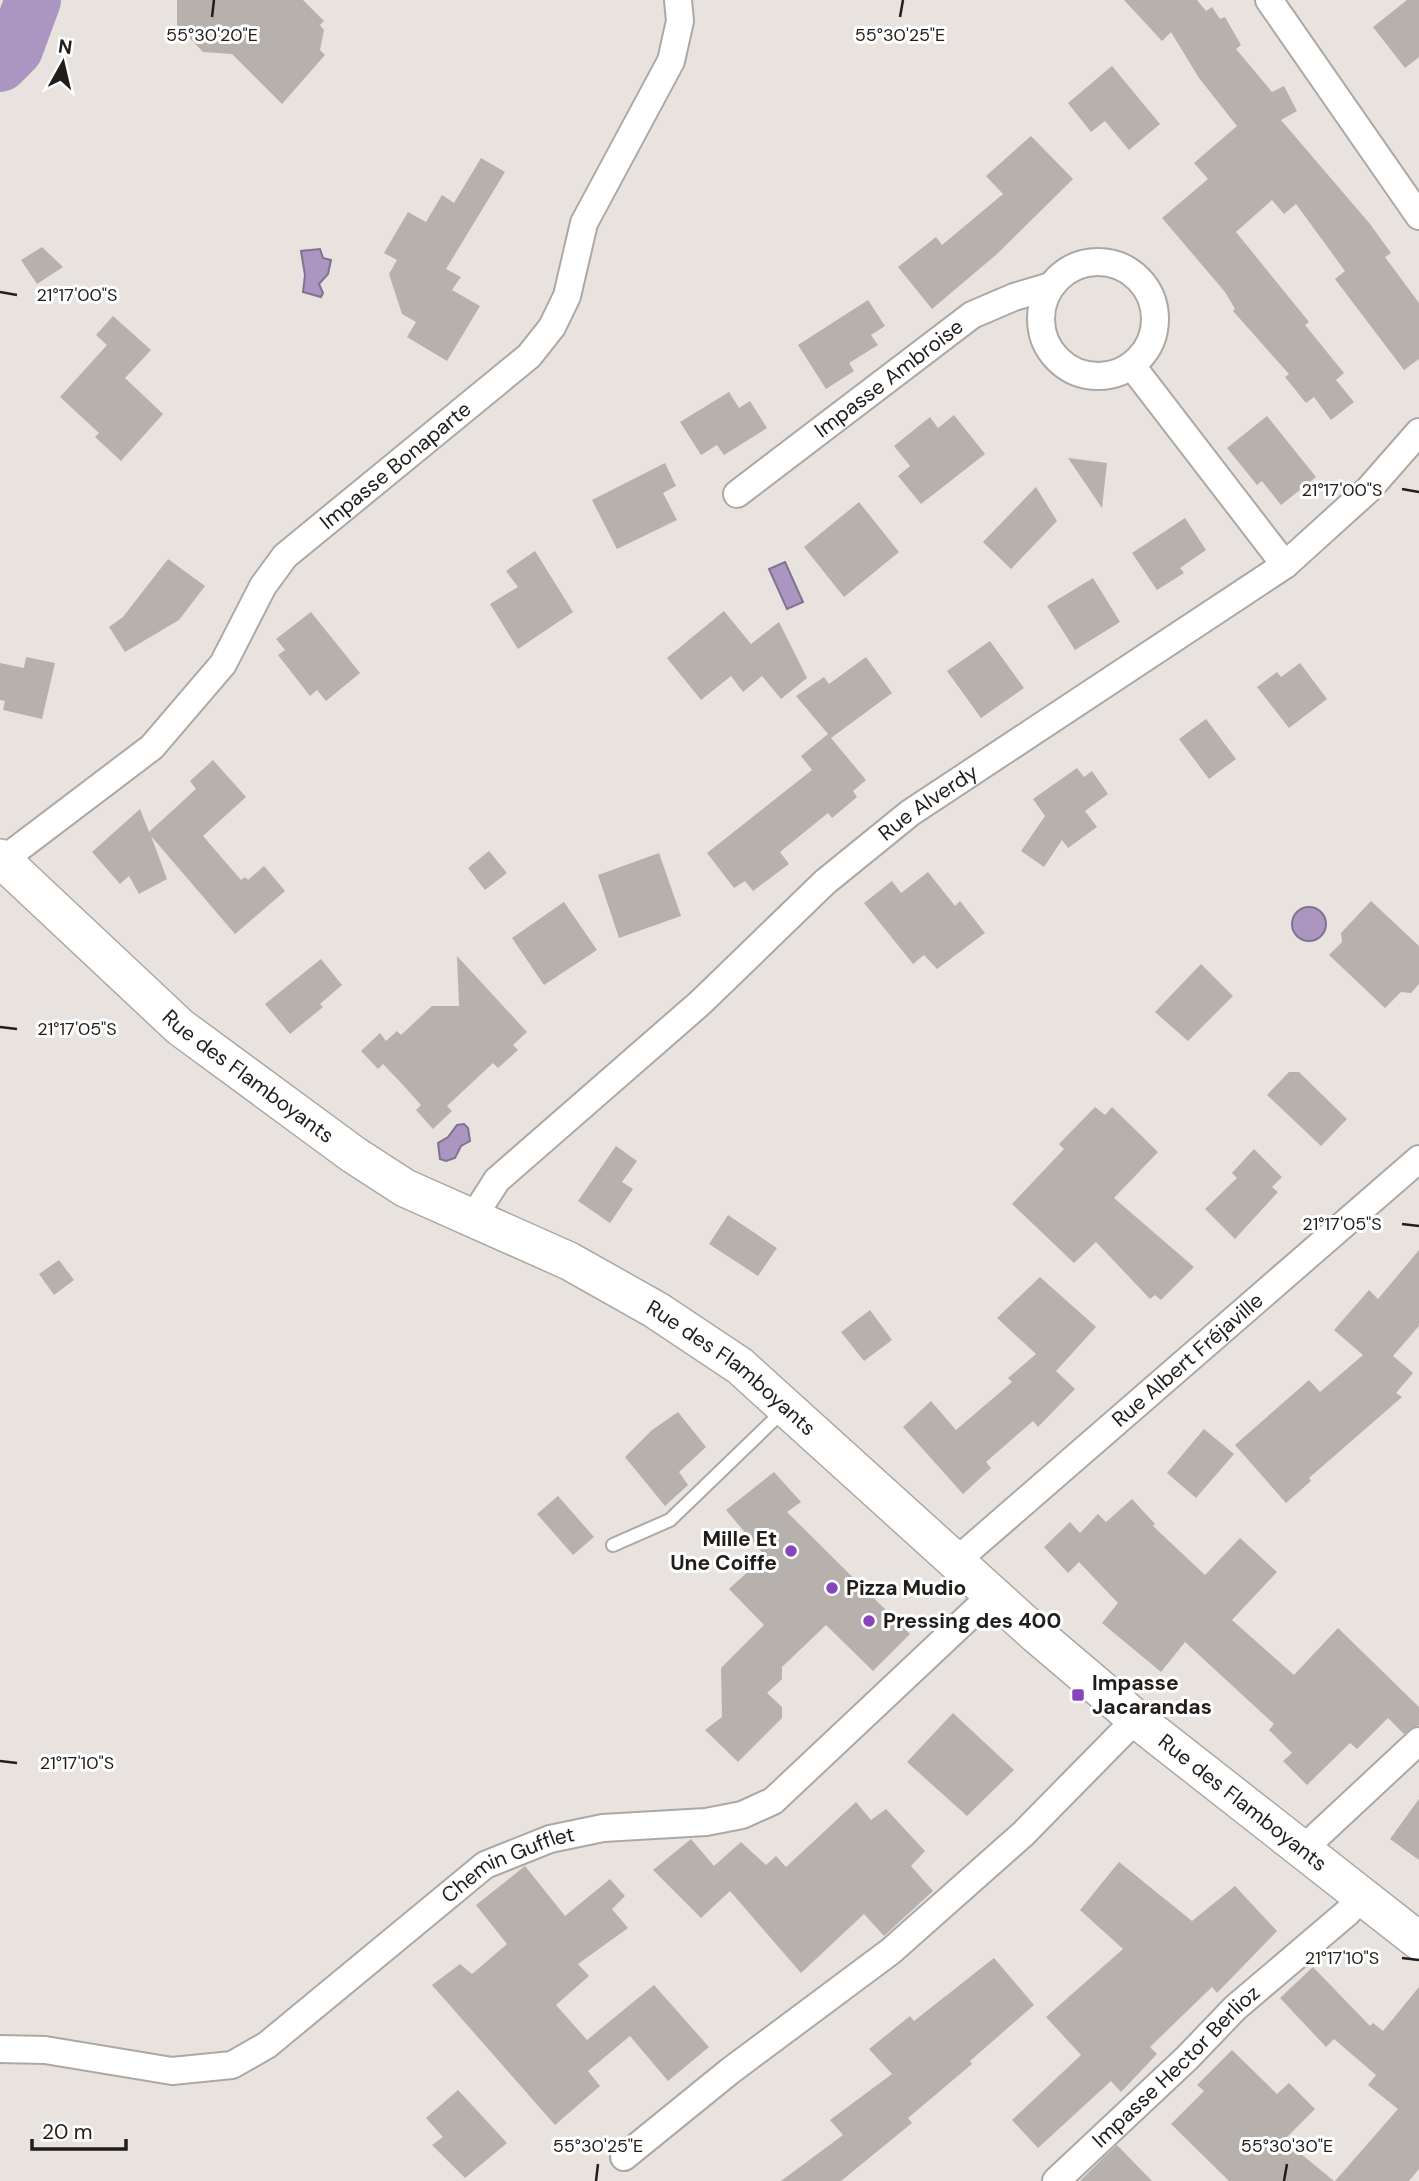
<svg xmlns="http://www.w3.org/2000/svg" width="1419" height="2181" font-family="'DM Sans',sans-serif">
	<style>
		.water { fill: #ab96c2; stroke: #817290; stroke-width: 2 }
		.lines { fill: none; stroke-linecap: round; stroke-linejoin: round }
		.river { stroke: #ab96c2; stroke-width: 56 }
		.building { fill: #b6b1ac }
		.lane-casing { stroke: #ada8a3; stroke-width: 16 }
		.street-casing { stroke: #ada8a3; stroke-width: 30 }
		.secondary-casing { stroke: #ada8a3; stroke-width: 40 }
		.lane { stroke: #fff; stroke-width: 12 }
		.street { stroke: #fff; stroke-width: 26 }
		.secondary { stroke: #fff; stroke-width: 37 }
		.ticks { fill: none; stroke: #201e1c; stroke-width: 2.5 }
		.poi-dot { fill: #8645ba; stroke: #fff; stroke-width: 2.5 }
		.labels { text-anchor: middle; stroke-width: 6; stroke-linejoin: round; paint-order: stroke }
		.street-label { font-size: 21px; fill: #201e1c; stroke: #fff }
		.poi-label { font-size: 21px; font-weight: bold; fill: #201e1c; stroke: #fff; text-anchor: start }
		.ticks-label { font-size: 18px; text-anchor: middle; fill: #201e1c; stroke: #fff; stroke-width: 6; stroke-linejoin: round; paint-order: stroke }
	</style>
	<rect width="100%" height="100%" fill="#e8e3de"/>
	<!-- water -->
	<path class="water" d="M320,249L323,258L331,260L328,274L319,284L323,293L321,297L303,292L305,275L301,251Z
		M785,562L803,602L787,609L769,569Z
		M1292 924a17 17 0 1 1 34 0a17 17 0 1 1-34 0Z
		M464,1124L468,1128L470,1141L461,1146L455,1158L446,1161L440,1159L438,1143L448,1137L457,1125Z"/>
	<g class="lines">
		<!-- river -->
		<path class="river" d="M0,64L15,49L33,0"/>
	</g>
	<!-- building -->
	<path class="building" d="M177,0H303L324,21L320,25L324,30L320,50L325,55L282,104L232,54L203,52L177,25Z
		M1124,0H1197L1206,11L1212,7L1220,19L1225,17L1241,45L1236,49L1272,92L1284,86L1297,111L1281,120L1370,224L1391,253L1385,257L1419,303V359L1404,370L1335,279L1345,271L1296,204L1284,214L1272,200L1236,232L1309,322L1305,325L1344,373L1336,380L1354,402L1331,420L1314,397L1306,403L1285,377L1289,374L1233,311L1235,309L1225,292L1162,218L1208,179L1194,163L1237,126L1199,78L1171,32L1162,41Z
		M1407,0H1419V57L1405,68L1373,27Z
		M1112,66L1160,124L1129,150L1105,121L1091,132L1068,103Z
		M1031,136L1073,179L997,254L932,309L898,267L936,237L942,245L1003,194L986,176Z
		M481,158L505,172L446,269L461,277L452,290L480,306L447,361L407,337L416,322L402,314L389,274L397,260L384,253L408,212L426,222L442,195L454,203Z
		M42,247L63,267L37,284L21,260Z
		M868,300L885,326L871,335L878,345L849,363L854,371L826,389L798,345Z
		M113,316L151,350L125,378L163,414L121,461L95,437L99,433L60,397L107,345L96,335Z
		M729,392L739,408L750,401L767,428L724,455L717,445L701,455L680,422Z
		M954,415L985,454L921,504L898,476L910,466L894,446L930,417L938,428Z
		M1267,416L1316,477L1281,505L1262,481L1257,485L1227,448Z
		M1068,458L1107,463L1102,508Z
		M665,463L676,486L663,493L677,520L617,549L592,500Z
		M1036,487L1057,521L1011,569L983,542Z
		M859,502L899,552L844,597L804,547Z
		M1185,518L1206,550L1180,568L1184,573L1157,590L1132,553Z
		M535,551L573,612L518,649L490,604L518,587L506,571Z
		M168,559L205,586L179,620L125,652L109,627L123,617Z
		M1093,578L1120,622L1075,650L1047,606Z
		M724,611L751,644L779,622L807,678L781,699L762,676L743,692L731,676L701,700L667,658Z
		M311,612L360,673L326,701L317,690L310,696L278,655L285,650L276,639Z
		M990,641L1024,688L981,718L947,671Z
		M26,657L55,663L42,719L3,710L5,701L0,700V663L24,668Z
		M866,657L892,693L831,738L866,780L853,791L857,797L832,818L828,813L780,852L789,864L753,891L745,881L734,888L707,853L812,770L801,756L828,734L796,696L824,677L829,684Z
		M1300,663L1327,699L1289,728L1257,687L1277,672L1281,677Z
		M1206,719L1236,759L1209,779L1179,739Z
		M213,760L246,797L203,836L241,880L245,877L248,880L264,866L285,891L235,934L151,836L167,879L139,894L129,876L120,884L92,852L140,809L149,832L196,789L190,781Z
		M1077,768L1084,777L1092,771L1108,794L1085,811L1097,827L1068,848L1062,840L1044,867L1021,851L1045,816L1033,799Z
		M489,851L507,873L485,890L468,868Z
		M659,853L681,916L619,938L598,875Z
		M928,872L955,906L960,901L985,933L937,969L924,955L913,964L864,903L892,881L901,893Z
		M1371,901L1419,946V984L1411,993L1401,992L1385,1008L1329,955L1342,942L1341,933Z
		M564,902L597,950L544,985L512,938Z
		M457,956L527,1032L513,1045L518,1050L498,1068L493,1063L447,1106L452,1111L433,1129L416,1110L421,1105L403,1085L383,1064L378,1069L361,1051L380,1033L386,1041L397,1031L401,1035L432,1006H459Z
		M321,959L342,985L320,1004L323,1007L290,1034L265,1004Z
		M1201,964L1233,996L1188,1041L1155,1012Z
		M1289,1072H1299L1347,1119L1321,1146L1267,1095Z
		M1095,1107L1105,1115L1112,1107L1158,1152L1114,1198L1194,1267L1161,1300L1155,1295L1150,1299L1096,1242L1074,1263L1012,1204L1064,1149L1059,1144Z
		M616,1146L637,1161L622,1182L633,1189L610,1223L578,1201Z
		M1254,1149L1282,1177L1272,1187L1278,1192L1235,1239L1205,1209L1237,1178L1232,1173Z
		M728,1215L777,1248L758,1276L709,1244Z
		M1419,1250V1326L1393,1356L1413,1373L1396,1393L1402,1397L1309,1478L1311,1481L1286,1503L1235,1445L1309,1380L1320,1392L1363,1355L1334,1330L1369,1290L1378,1299Z
		M59,1260L74,1280L54,1295L39,1274Z
		M1040,1277L1096,1327L1056,1371L1075,1389L1038,1427L1033,1421L986,1462L991,1468L963,1494L903,1427L931,1401L956,1430L1012,1382L1008,1378L1036,1354L997,1318Z
		M870,1310L892,1340L864,1361L841,1332Z
		M678,1412L706,1447L679,1472L688,1485L665,1506L625,1457L652,1430Z
		M1204,1429L1234,1454L1196,1498L1167,1473Z
		M774,1472L801,1502L787,1512L910,1634L873,1671L826,1625L782,1667V1679L767,1693L782,1707V1718L738,1762L705,1730L722,1717L721,1668L764,1625L729,1589L765,1556L726,1510Z
		M558,1496L594,1537L573,1555L537,1514Z
		M1132,1499L1155,1524L1153,1526L1205,1575L1240,1538L1277,1572L1232,1620L1294,1675L1338,1628L1419,1707V1725L1404,1734L1388,1718L1357,1749L1350,1743L1307,1785L1283,1761L1292,1753L1269,1730L1274,1724L1185,1642L1161,1672L1102,1623L1118,1603L1079,1562L1068,1573L1044,1547L1070,1522L1080,1533L1098,1514L1106,1522Z
		M953,1713L1014,1770L967,1816L907,1762Z
		M1419,1799V1860L1390,1839Z
		M856,1802L871,1820L886,1809L925,1851L911,1866L933,1891L884,1936L864,1914L801,1973L730,1891L701,1918L653,1870L691,1839L714,1866L741,1842L766,1865L776,1856L786,1867Z
		M1119,1862L1192,1921L1235,1886L1277,1931L1217,1993L1212,1987L1150,2047L1157,2054L1121,2092L1111,2081L1038,2148L1012,2120L1081,2055L1046,2017L1123,1949L1080,1910Z
		M525,1866L565,1916L610,1879L625,1896L612,1909L628,1928L578,1964L589,1976L556,2005L587,2040L654,1985L709,2047L668,2081L630,2036L588,2071L600,2086L555,2125L432,1985L460,1964L472,1974L507,1944L476,1905Z
		M994,1958L1034,2005L970,2061L972,2064L908,2118L912,2123L841,2181H781L843,2135L830,2120L892,2074L869,2049L910,2016L914,2021Z
		M1313,1967L1370,2026L1373,2023L1383,2031L1419,1987V2169L1409,2181H1335L1398,2109L1368,2085L1376,2075L1334,2039L1326,2047L1280,1998Z
		M1232,2050L1277,2094L1289,2083L1315,2109L1284,2140L1334,2181H1229L1171,2124L1204,2091L1197,2085Z
		M458,2090L507,2143L465,2178L432,2145L443,2137L426,2118Z
		M1117,2145L1152,2181H1080L1104,2157Z"/>
	<g class="lines">
		<!-- lane casing -->
		<g class="lane-casing">
			<path id="lane" d="M613,1545L670,1520L784,1410"/>
		</g>
		<!-- street casing -->
		<g class="street-casing">
			<g id="street">
				<path d="M1269,0L1419,216"/>
				<circle cx="1098" cy="319" r="57"/>
				<path d="M1132,366L1285,565"/>
				<path id="s1" d="M737,494L972,315L1014,297L1051,286"/>
				<path id="s2" d="M3,860L152,747L223,664L263,586L285,556L529,356L552,327L567,296L584,223L671,61L680,21L678,0"/>
				<path id="s3" d="M472,1219L497,1180L700,1003L825,882L910,813L1285,565L1369,489L1419,432"/>
				<path id="s4" d="M955,1562L1419,1159"/>
				<path d="M1302,1850L1419,1741"/>
				<path id="s5" d="M0,2049L45,2050L172,2071L232,2065L267,2045L485,1865L550,1839L603,1828L706,1822L742,1815L773,1801L992,1595"/>
				<path d="M624,2157L730,2071L891,1951L1023,1834L1136,1719"/>
				<path id="s6" d="M1056,2181L1187,2058L1235,2008L1348,1912L1361,1897"/>
			</g>
		</g>
		<!-- secondary casing -->
		<g class="secondary-casing">
			<g id="secondary">
				<path id="s7" d="M0,858L180,1027L354,1155L405,1188L569,1261L656,1310L740,1366L1037,1635L1136,1719L1419,1941"/>
			</g>
		</g>
		<!-- lane -->
		<use href="#lane" class="lane"/>
		<!-- street -->
		<use href="#street" class="street"/>
		<!-- secondary -->
		<use href="#secondary" class="secondary"/>
	</g>
	<!-- ticks -->
	<path class="ticks" d="M212,17L214,0M900,17L903,0M0,292L17,295M1402,489L1419,492M0,1027L17,1029M1402,1224L1419,1226M0,1761L17,1763M1402,1958L1419,1960M596,2181L598,2164M1284,2181L1287,2164"/>
	<!-- markers -->
	<g class="poi-dot">
		<circle cx="791" cy="1551" r="7"/>
		<circle cx="832" cy="1588" r="7"/>
		<circle cx="869" cy="1621" r="7"/>
		<rect x="1071" y="1688" width="14" height="14" rx="3.5"/>
	</g>
	<g class="labels">
		<!-- street labels -->
		<g class="street-label">
			<text dy="7" stroke="none"><textPath href="#s1" startOffset="191">Impasse Ambroise</textPath></text>
			<text dy="7" stroke="none"><textPath href="#s2" startOffset="564">Impasse Bonaparte</textPath></text>
			<text dy="7" stroke="none"><textPath href="#s3" startOffset="620">Rue Alverdy</textPath></text>
			<text dy="7" stroke="none"><textPath href="#s7" startOffset="331">Rue des Flamboyants</textPath></text>
			<text dy="7" stroke="none"><textPath href="#s4" startOffset="308">Rue Albert Fréjaville</textPath></text>
			<text dy="7" stroke="none"><textPath href="#s7" startOffset="898">Rue des Flamboyants</textPath></text>
			<text dy="7" stroke="none"><textPath href="#s7" startOffset="1570">Rue des Flamboyants</textPath></text>
			<text dy="7" stroke="none"><textPath href="#s5" startOffset="578">Chemin Gufflet</textPath></text>
			<text dy="7" stroke="none"><textPath href="#s6" startOffset="166">Impasse Hector Berlioz</textPath></text>
		</g>
		<!-- poi labels -->
		<g class="poi-label">
			<text x="777" y="1546" text-anchor="end">Mille Et<tspan x="777" dy="24">Une Coiffe</tspan></text>
			<text x="846" y="1595">Pizza Mudio</text>
			<text x="883" y="1628">Pressing des 400</text>
			<text x="1092" y="1690">Impasse<tspan x="1092" dy="24">Jacarandas</tspan></text>
		</g>
	</g>
	<g class="ticks-label">
		<text x="212" y="41">55°30'20"E</text>
		<text x="900" y="41">55°30'25"E</text>
		<text x="77" y="301">21°17'00"S</text>
		<text x="1342" y="496">21°17'00"S</text>
		<text x="77" y="1035">21°17'05"S</text>
		<text x="1342" y="1230">21°17'05"S</text>
		<text x="77" y="1769">21°17'10"S</text>
		<text x="1342" y="1964">21°17'10"S</text>
		<text x="598" y="2152">55°30'25"E</text>
		<text x="1287" y="2152">55°30'30"E</text>
	</g>
	<!-- north arrow -->
	<g transform="translate(63 63) rotate(8)" stroke="#ffffff" stroke-width="5" paint-order="stroke">
	<path d="M0-5L12 26L0 18L-12 26Z" fill="#201e1c"/>
	<text y="-10" font-size="19" font-weight="bold" text-anchor="middle" fill="#201e1c">N</text>
	</g>
	<!-- scale -->
	<path d="M32 2139v10h94v-10" fill="none" stroke="#201e1c" stroke-width="3.5"/>
	<text x="42" y="2139" font-size="21" fill="#201e1c" stroke="#ffffff" stroke-width="5" paint-order="stroke">20 m</text>
</svg>
